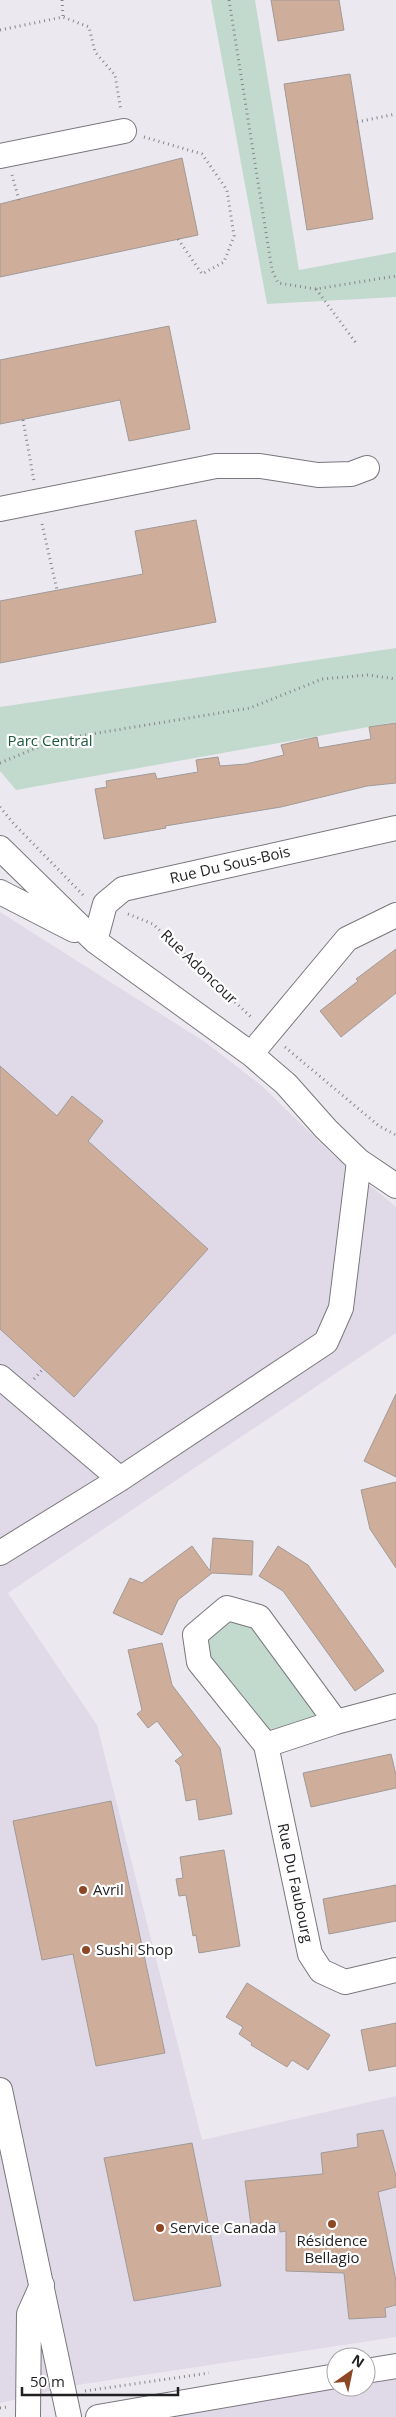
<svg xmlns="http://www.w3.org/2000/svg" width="396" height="2417" font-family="'Open Sans',sans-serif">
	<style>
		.built { fill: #e0dae8 }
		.green { fill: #c2dacd }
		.building { fill: #cfad9b; stroke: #a19a96 }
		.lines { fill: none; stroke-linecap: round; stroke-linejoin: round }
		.minor-casing { stroke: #7a777d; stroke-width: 26 }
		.path { stroke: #88868b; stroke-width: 3; stroke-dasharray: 1 4; stroke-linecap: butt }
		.minor { stroke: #fff; stroke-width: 24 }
		.poi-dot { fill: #8e4725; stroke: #fff; stroke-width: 2 }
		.labels { text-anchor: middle; stroke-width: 4.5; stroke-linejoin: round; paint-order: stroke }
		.park-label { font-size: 15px; fill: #1c593e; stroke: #fff }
		.street-label { font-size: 15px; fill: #201f22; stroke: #fff }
		.poi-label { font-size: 15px; fill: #201f22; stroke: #fff; text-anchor: start }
	</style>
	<rect width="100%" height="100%" fill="#ece8f0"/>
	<!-- built -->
	<path class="built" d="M0,912L205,1042L262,1086L331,1153L396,1207V1333L8,1593L97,1725L202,2140L396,2096V2337L71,2386L0,2403Z
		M396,2379V2417H155L347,2387H366V2384Z"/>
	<!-- green -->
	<path class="green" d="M211,0H255L299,270L396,252V297L267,304Z
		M396,648V722L16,790L0,771V707Z
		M229,1615L255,1622L326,1718L268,1738L205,1660L202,1637Z"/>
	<!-- building -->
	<path class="building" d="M271,0H339L344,30L278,41Z
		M350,74L373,219L307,230L284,84Z
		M182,158L198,235L0,277V204Z
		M169,326L190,429L129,441L120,400L0,424V360Z
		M196,520L216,622L0,663V601L143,574L135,531Z
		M396,723V783L367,786L281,807L165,826L166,828L104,839L95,789L107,787L106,781L155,773L157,779L198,772L196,760L218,757L220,766L246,764L284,755L281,745L317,737L319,748L371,739L369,727Z
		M396,949V993L341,1037L320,1011L358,981L356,979Z
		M0,1066L57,1116L72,1096L103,1121L88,1141L208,1249L74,1397L0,1329Z
		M396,1394V1477L364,1461Z
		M396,1482V1568L370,1529L361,1490Z
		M213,1538L253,1541L252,1575L212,1573L178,1600L162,1635L113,1613L130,1578L142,1583L192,1546L210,1571Z
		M278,1546L308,1565L384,1671L355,1691L283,1591L259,1576Z
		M162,1643L172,1685L220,1748L232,1814L199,1820L196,1799L186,1801L180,1766L175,1761L183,1755L157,1721L148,1728L137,1714L142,1710L128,1650Z
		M391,1754L396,1775V1788L311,1807L303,1773Z
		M111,1801L165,2053L96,2066L73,1954L42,1960L13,1821Z
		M224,1850L240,1946L199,1953L196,1935L193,1936L186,1895L179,1896L176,1879L183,1878L180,1857Z
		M396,1885V1921L329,1934L323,1899Z
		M247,1983L330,2035L308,2070L292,2060L287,2067L251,2045L252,2043L239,2034L243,2027L226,2017Z
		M396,2023V2066L369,2071L361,2030Z
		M383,2130L396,2176V2187L378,2192L396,2281V2305L385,2308L386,2317L349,2319L344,2273L286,2271V2231L280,2232L279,2222L251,2225L245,2181L323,2174L321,2153L358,2147L357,2134Z
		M192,2143L221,2286L134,2301L104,2158Z"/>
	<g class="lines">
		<!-- minor casing -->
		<g class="minor-casing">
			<path id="minor" d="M0,156L124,131
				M0,509L216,466H260L318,475L351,474L367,468
				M0,848L95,941L251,1054L286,1084L326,1129L359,1161L396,1186
				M0,892L74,930
				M95,941L105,904L123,889L396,828
				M251,1054L347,939L396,915
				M0,1377L120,1479
				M0,1553L120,1479L326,1342L341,1308L359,1161
				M336,1722L259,1617L227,1608L195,1635L199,1662L266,1745L310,1954L321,1971L345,1982L396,1970
				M266,1745L336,1722L396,1706
				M0,2090L69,2417
				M366,2371L396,2366
				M28,2417L29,2314L42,2285
				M98,2417L336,2376"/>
		</g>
		<!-- path -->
		<path class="path" d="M62,0L63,17
			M229,0L272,270L278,283L316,289L396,276
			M0,30L63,17L89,27L95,52L115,75L121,111
			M357,122L396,114
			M144,137L202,154L227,190L234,236L224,262L202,274L178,239
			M12,175L19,200
			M316,289L356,343
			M23,420L34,481
			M42,524L57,590
			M0,763L55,740L250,708L322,679L368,675L396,679
			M0,807L14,824L85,897
			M128,914L153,924L252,1018
			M285,1047L379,1126L396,1135
			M34,1379L44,1368
			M85,2391L209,2373
			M0,2408L7,2407"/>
		<!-- minor -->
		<use href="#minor" class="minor"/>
	</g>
	<!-- markers -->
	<g class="poi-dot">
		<circle cx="83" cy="1890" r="5"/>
		<circle cx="86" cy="1950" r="5"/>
		<circle cx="332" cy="2224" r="5"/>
		<circle cx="160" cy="2228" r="5"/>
	</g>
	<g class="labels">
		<!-- park labels -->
		<g class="park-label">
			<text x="50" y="746">Parc Central</text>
		</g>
		<!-- street labels -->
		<g class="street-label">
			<text transform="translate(230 865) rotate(-13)" y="5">Rue Du Sous-Bois</text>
			<text transform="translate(199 967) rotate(44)" y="5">Rue Adoncour</text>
			<text transform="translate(295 1883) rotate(78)" y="5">Rue Du Faubourg</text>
		</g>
		<!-- poi labels -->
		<g class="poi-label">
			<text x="93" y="1895">Avril</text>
			<text x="96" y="1955">Sushi Shop</text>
			<text x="170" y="2233">Service Canada</text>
			<text x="332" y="2246" text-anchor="middle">Résidence<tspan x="332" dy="17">Bellagio</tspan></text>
		</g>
	</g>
	<!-- north arrow -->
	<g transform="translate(351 2372) rotate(33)"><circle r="24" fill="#ffffff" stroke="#a6a5a7"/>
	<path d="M0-4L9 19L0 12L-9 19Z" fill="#8e4725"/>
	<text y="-8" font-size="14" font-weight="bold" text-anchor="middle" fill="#201f22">N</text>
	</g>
	<!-- scale -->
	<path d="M22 2387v8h156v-8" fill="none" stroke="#201f22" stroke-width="2.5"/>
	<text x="30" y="2387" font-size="15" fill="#201f22" stroke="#ffffff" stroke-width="4" paint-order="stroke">50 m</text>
</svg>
